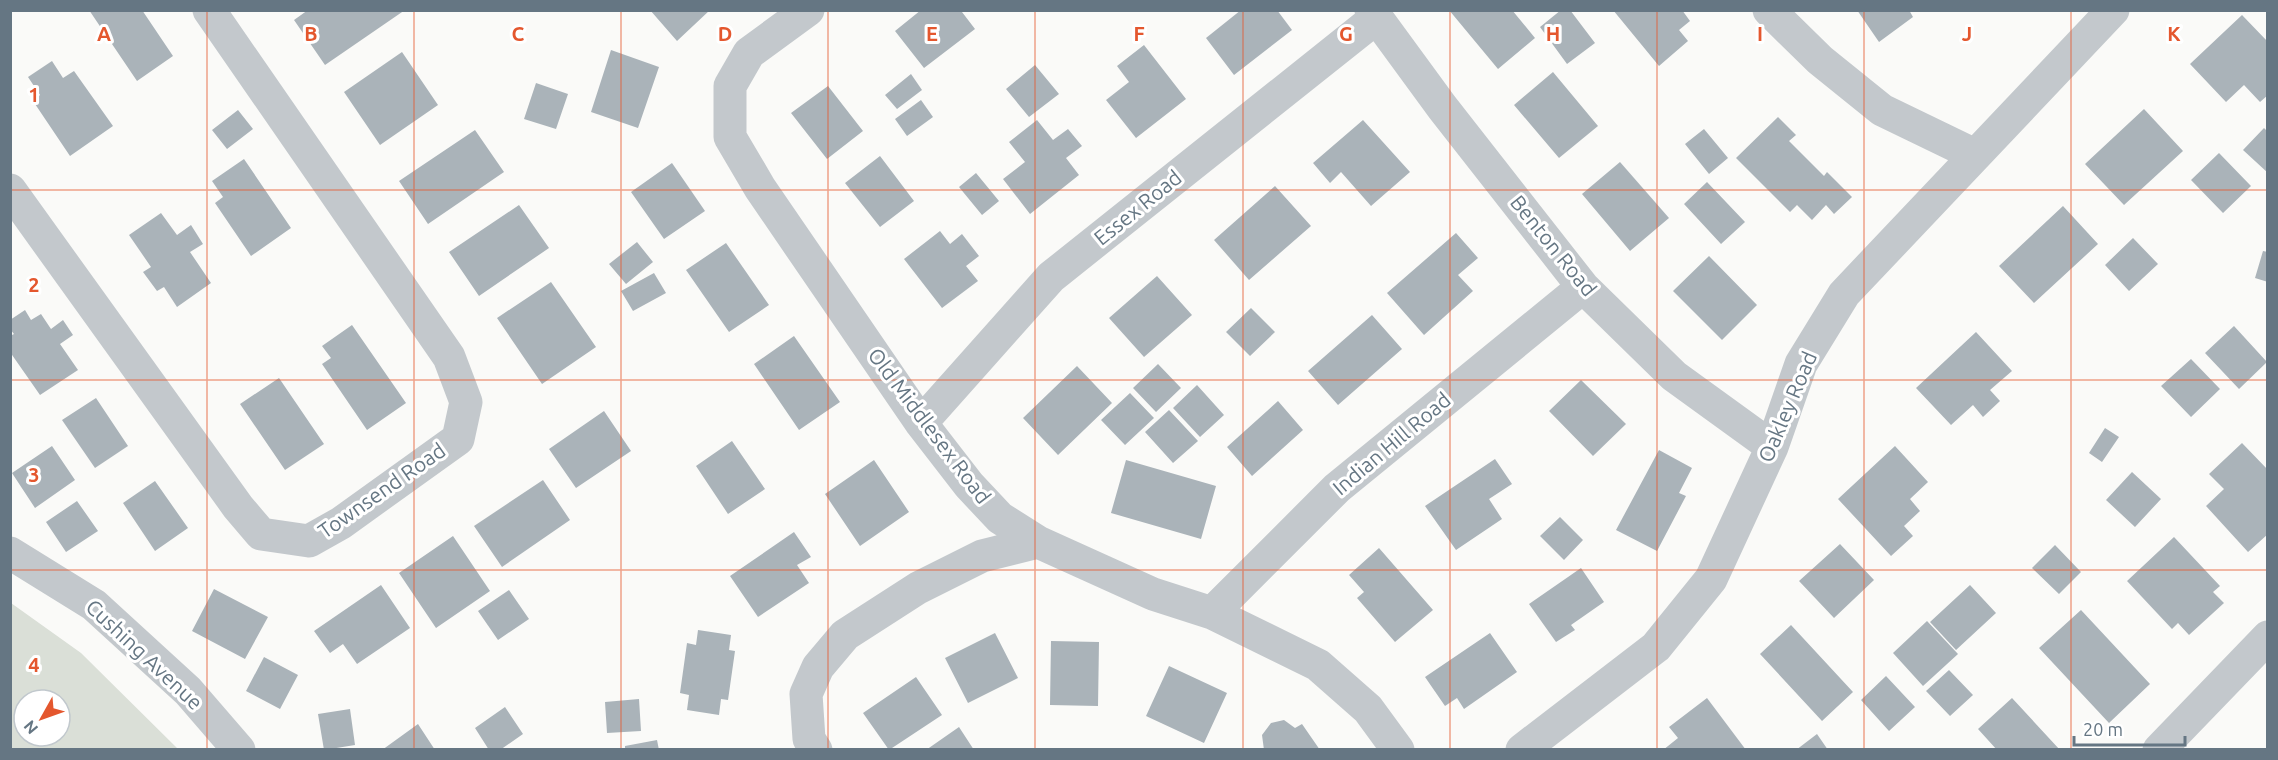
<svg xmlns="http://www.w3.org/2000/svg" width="2278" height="760" font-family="Ubuntu,sans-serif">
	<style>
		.green { fill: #dadfd7; fill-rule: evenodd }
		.building { fill: #aab3b9 }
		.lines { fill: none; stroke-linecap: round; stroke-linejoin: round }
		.minor { stroke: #c3c8cc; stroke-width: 33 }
		.grid { fill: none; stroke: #e4572e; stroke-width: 1.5; stroke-opacity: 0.55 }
		.labels { text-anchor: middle; stroke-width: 6; stroke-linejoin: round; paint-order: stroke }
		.street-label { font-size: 21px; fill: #657683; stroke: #fff }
		.grid-label { font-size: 20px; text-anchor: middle; font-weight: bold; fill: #e4572e; stroke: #fff; stroke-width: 6; stroke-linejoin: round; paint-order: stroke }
	</style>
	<rect width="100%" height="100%" fill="#fafaf8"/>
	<!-- green -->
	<path class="green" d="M11,603L81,653L178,749H11ZM24,700H60V736H24Z"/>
	<!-- building -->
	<path class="building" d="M89,10H142L173,56L137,81Z
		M308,10H405L325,65L294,20Z
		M650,10H710L677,41Z
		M921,10H965L962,12L975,29L924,68L895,31Z
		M1241,10H1277L1292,30L1234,75L1206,38Z
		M1449,10H1512L1535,38L1498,69Z
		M1561,10H1570L1595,43L1567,64L1540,27Z
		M1613,10H1682L1690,21L1679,30L1688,41L1659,66Z
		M1857,10H1909L1913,17L1879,42Z
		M2242,15L2268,42V95L2260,102L2244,85L2226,102L2190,64Z
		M1144,45L1186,99L1136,138L1106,100L1129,82L1117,66Z
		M611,50L659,67L638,128L591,112Z
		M402,52L438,105L380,145L344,92Z
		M52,61L63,78L74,71L113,126L70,156L33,101L40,95L28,77Z
		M1035,65L1059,94L1029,117L1006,89Z
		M1553,72L1598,126L1559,158L1514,105Z
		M911,74L922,90L897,109L885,95Z
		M536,83L568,94L556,129L524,119Z
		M828,86L863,131L827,159L791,113Z
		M921,100L933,117L907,136L895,119Z
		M2144,109L2183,151L2124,205L2085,164Z
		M238,110L253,129L227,149L212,130Z
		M1778,117L1796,135L1789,141L1824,176L1827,172L1852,197L1834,214L1826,205L1812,220L1797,205L1790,212L1736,158Z
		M1037,120L1053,140L1068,129L1082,146L1066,158L1079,175L1030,214L1003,179L1025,162L1009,142Z
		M1363,120L1410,172L1371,206L1341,172L1330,183L1313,163Z
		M2264,128L2268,132V173L2243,150Z
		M1704,129L1728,158L1709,174L1685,144Z
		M475,130L504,172L428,224L399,181Z
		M2219,153L2251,186L2223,213L2191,180Z
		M880,156L914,201L880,227L845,183Z
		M244,159L291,228L251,256L215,203L223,197L212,181Z
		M1620,162L1669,218L1630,251L1582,194Z
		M672,163L705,211L664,239L631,192Z
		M976,173L999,201L982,215L959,187Z
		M1707,182L1745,222L1721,244L1684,204Z
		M1275,186L1311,226L1249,280L1214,240Z
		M519,205L549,248L479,296L449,252Z
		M2063,206L2098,244L2034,303L1999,266Z
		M161,213L177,235L191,225L203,244L190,252L211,283L177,307L164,287L157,291L143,272L151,267L129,235Z
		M940,231L950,244L962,234L979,256L966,266L978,281L942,308L904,259Z
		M1456,233L1478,258L1458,275L1473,291L1424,335L1387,293Z
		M2133,238L2158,264L2129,291L2105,265Z
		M637,242L653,262L626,284L609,264Z
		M726,243L769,305L729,332L686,270Z
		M2263,251L2268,252V282L2255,278Z
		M1709,256L1757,305L1722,340L1673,291Z
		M654,273L666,293L633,311L621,291Z
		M1157,276L1192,315L1144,357L1109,318Z
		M551,282L596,347L542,384L497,318Z
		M1251,308L1275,332L1250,356L1226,332Z
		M25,310L31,320L41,314L51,329L63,320L73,335L60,344L78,370L40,395L10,352V336L14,334L10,329V320Z
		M1372,315L1402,349L1338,405L1308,371Z
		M352,325L406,403L367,430L322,364L331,358L322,346Z
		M2234,326L2267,362L2239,389L2205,353Z
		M1976,332L2012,371L1990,390L2000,401L1983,417L1973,405L1951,425L1916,388Z
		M794,336L840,402L799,430L754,364Z
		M2191,359L2220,389L2191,417L2161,386Z
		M1158,364L1181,388L1156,412L1133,388Z
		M1077,366L1112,403L1058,455L1023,418Z
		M279,378L324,444L285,470L240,404Z
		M1581,380L1626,424L1593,456L1549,411Z
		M1197,385L1224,415L1200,437L1173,408Z
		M1130,393L1154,418L1125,445L1101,420Z
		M96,398L128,446L95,468L62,420Z
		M1278,401L1303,430L1252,476L1227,447Z
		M1169,410L1198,441L1173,463L1145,432Z
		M604,411L631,451L576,488L549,449Z
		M2105,428L2119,437L2102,462L2089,453Z
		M732,441L765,489L728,514L696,466Z
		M2242,443L2268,470V534L2248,552L2206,506L2224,489L2209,474Z
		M52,446L75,480L35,508L12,473Z
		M1895,446L1928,482L1910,499L1920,511L1904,526L1913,536L1891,556L1838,499Z
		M1659,450L1692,468L1679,493L1686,496L1657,551L1616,530Z
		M1495,459L1512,484L1489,499L1502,519L1456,550L1425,506Z
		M874,460L909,512L860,546L825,494Z
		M1126,460L1216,486L1201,539L1111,513Z
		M2132,472L2161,499L2135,527L2106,500Z
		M543,480L570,520L502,567L474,526Z
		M155,481L188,528L155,551L123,503Z
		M77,501L98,531L66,552L46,522Z
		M1560,517L1583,540L1564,560L1540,536Z
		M794,532L811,557L797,565L809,583L758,617L730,576Z
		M453,536L490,591L436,628L399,573Z
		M2174,537L2220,586L2213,592L2224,603L2189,635L2178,623L2172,629L2127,581Z
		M1840,544L1874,580L1834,618L1799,581Z
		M2055,545L2081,572L2059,594L2032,568Z
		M1379,548L1433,610L1395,642L1357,598L1364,592L1349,575Z
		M1581,568L1604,602L1571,625L1575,630L1556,642L1529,604Z
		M381,585L410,628L357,664L343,644L330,653L314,631Z
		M1970,585L1996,613L1956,650L1930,622Z
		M214,589L268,617L245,659L192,631Z
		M509,590L529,619L498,640L478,611Z
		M2081,610L2150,684L2109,723L2039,648Z
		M1927,621L1958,654L1923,686L1893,653Z
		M1791,625L1853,692L1822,721L1760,654Z
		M698,630L731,635L729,650L735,651L728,700L721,699L719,715L687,710L689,695L680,693L687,643L696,645Z
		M995,633L1018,678L968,703L945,658Z
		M1490,633L1517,672L1464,709L1457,698L1445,706L1425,677Z
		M1051,641L1099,642L1098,706L1050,705Z
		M264,657L298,675L280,709L246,691Z
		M1169,666L1227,693L1204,743L1146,716Z
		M1949,670L1973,695L1950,716L1926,691Z
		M1886,676L1915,707L1889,731L1861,700Z
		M916,677L942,715L889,750L863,713Z
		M1707,698L1746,750H1663L1678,738L1669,727Z
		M2012,698L2060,750H1997L1978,729Z
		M639,699L641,731L607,733L605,702Z
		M505,707L523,734L500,750H489L475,728Z
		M350,709L355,745L324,750L318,714Z
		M1284,720L1295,728L1302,724L1320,750H1264L1262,735L1271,723Z
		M418,724L435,750H382Z
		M959,727L974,750H926Z
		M1817,734L1828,750H1796Z
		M657,740L659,750H625V746Z"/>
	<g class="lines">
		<!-- minor -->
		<path class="minor" d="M808,10L749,53L730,86V137L760,188L921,423L969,485L1000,518L1038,542L1153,594L1212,613L1318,665L1368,709L1398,750
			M1371,10L1442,107L1583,287L1674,376L1772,447
			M1769,10L1820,60L1882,110L1975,155
			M10,190L238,507L261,534L309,541L341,523L458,439L466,402L449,357L209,10
			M921,423L1051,277L1376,18
			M10,553L94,605L188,691L239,750
			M1212,613L1337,488L1583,287
			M816,750L809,739L806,694L818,667L845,635L918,588L982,556L1038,542
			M1522,750L1656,647L1711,579L1772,447L1801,364L1844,294L2113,10
			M2159,750L2268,637"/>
	</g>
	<!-- grid -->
	<path class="grid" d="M207,10V750M414,10V750M621,10V750M828,10V750M1035,10V750M1243,10V750M1450,10V750M1657,10V750M1864,10V750M2071,10V750M10,190H2268M10,380H2268M10,570H2268"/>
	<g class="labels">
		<!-- street labels -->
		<g class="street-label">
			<text transform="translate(1138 208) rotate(-39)" y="7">Essex Road</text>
			<text transform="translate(1553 246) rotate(51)" y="7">Benton Road</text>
			<text transform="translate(1788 407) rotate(-67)" y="7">Oakley Road</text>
			<text transform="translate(929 426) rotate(53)" y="7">Old Middlesex Road</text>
			<text transform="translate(1392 444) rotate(-40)" y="7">Indian Hill Road</text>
			<text transform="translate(382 491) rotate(-35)" y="7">Townsend Road</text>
			<text transform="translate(144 655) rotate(43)" y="7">Cushing Avenue</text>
		</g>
	</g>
	<g class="grid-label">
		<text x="104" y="41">A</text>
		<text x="311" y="41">B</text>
		<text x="518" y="41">C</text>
		<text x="725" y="41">D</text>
		<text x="932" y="41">E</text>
		<text x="1139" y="41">F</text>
		<text x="1346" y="41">G</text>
		<text x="1553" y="41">H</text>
		<text x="1760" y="41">I</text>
		<text x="1967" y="41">J</text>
		<text x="2174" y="41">K</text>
		<text x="34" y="102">1</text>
		<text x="34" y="292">2</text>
		<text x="34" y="482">3</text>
		<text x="34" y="672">4</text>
	</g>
	<!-- border -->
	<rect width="2278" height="760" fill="none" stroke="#657683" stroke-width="24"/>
	<!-- north arrow -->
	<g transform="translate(42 718) rotate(230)"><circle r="28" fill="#ffffff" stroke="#c1c8cd" stroke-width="1.5"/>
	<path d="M0-4.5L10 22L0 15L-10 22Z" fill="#e4572e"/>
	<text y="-9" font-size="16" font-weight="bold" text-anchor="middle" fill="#657683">N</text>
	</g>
	<!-- scale -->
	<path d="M2074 736v9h111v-9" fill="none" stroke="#657683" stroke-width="3"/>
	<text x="2083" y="736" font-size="18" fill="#657683" stroke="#ffffff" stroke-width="4.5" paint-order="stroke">20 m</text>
</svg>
